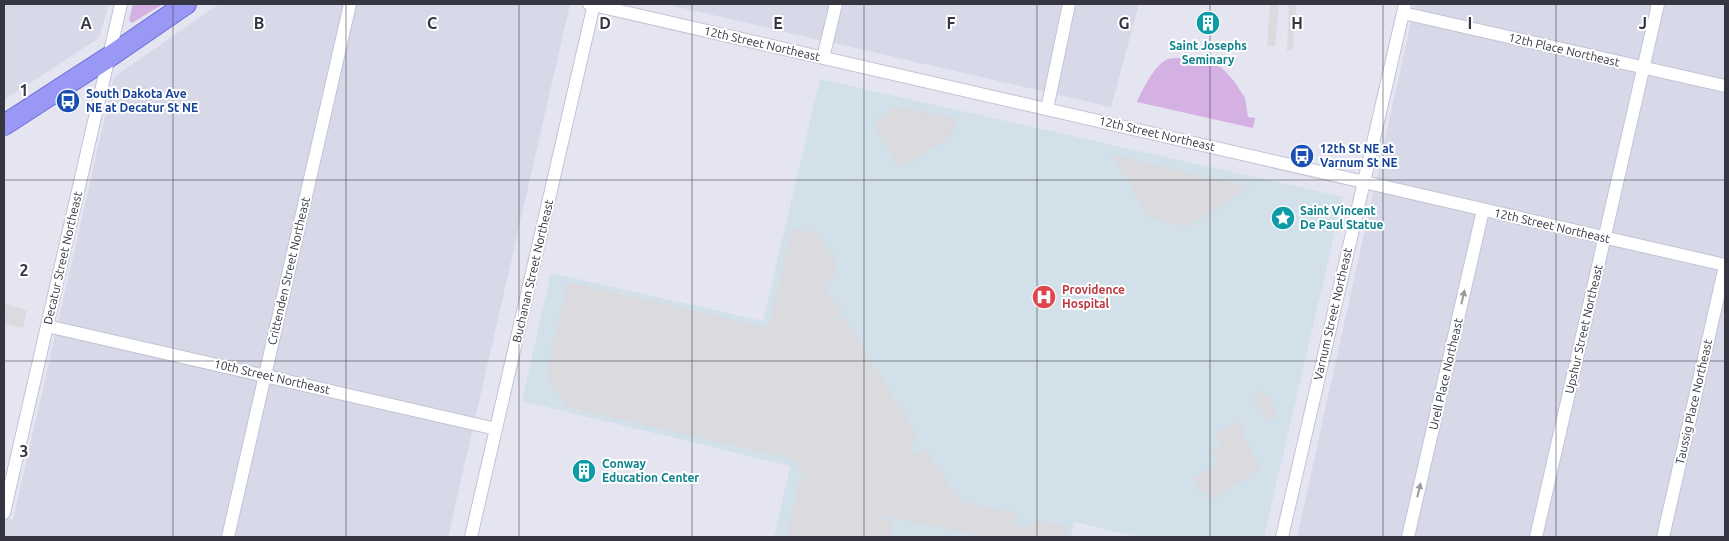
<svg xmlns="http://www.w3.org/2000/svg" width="1729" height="541" font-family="Ubuntu,sans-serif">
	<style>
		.residential { fill: #d7d8e8 }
		.medical { fill: #d2e0ea }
		.green { fill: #d5b0e2 }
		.parking { fill: #dadadf }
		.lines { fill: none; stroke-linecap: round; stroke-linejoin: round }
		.minor-casing { stroke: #c2c3d6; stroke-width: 14 }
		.primary-casing { stroke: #6b6dd9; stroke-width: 22 }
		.minor { stroke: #fff; stroke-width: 12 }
		.primary { stroke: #9999f5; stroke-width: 20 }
		.oneway { fill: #9a9aa0 }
		.grid { fill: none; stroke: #353642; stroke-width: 1; stroke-opacity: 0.55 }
		.labels { text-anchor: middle; stroke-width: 4; stroke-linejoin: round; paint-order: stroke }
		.street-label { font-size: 12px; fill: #353642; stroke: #fff }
		.culture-label { font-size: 12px; font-weight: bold; fill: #0d838f; stroke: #fff; text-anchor: start }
		.transit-label { font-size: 12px; font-weight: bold; fill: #164399; stroke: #fff; text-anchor: start }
		.health-label { font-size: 12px; font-weight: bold; fill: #be3a42; stroke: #fff; text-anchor: start }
		.grid-label { font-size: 16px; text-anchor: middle; font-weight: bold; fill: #353642; stroke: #fff; stroke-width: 4; stroke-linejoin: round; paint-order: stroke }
	</style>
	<rect width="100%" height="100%" fill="#e5e5f1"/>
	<!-- residential -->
	<path class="residential" d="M4,4H109L99,38L4,100Z
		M219,4H570L448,537H4V518L13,520L114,77Z
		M665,4H1139L1111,107Z
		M1415,4H1725V537H1297Z"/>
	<!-- medical -->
	<path class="medical" d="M820,79L1343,197L1264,537H1138L1074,522L1071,537H774L790,466L522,401L551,273L763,321Z"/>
	<!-- green -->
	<path class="green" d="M133,4H163L132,23L129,20Z
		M1184,57L1221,67L1234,81L1245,98L1248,117L1255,118L1253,128L1137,102C1142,90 1155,64 1168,59C1173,58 1179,58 1184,57Z"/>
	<!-- parking -->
	<path class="parking" d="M1270,4H1279L1275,46H1267Z
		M1289,4H1297L1293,30L1294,47L1287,52Z
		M895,106L957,118L953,135L900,168L873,125Z
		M1111,154L1249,187L1187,227L1150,218Z
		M792,228L818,234L835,260L837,265L835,276L824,287L842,313L831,320L833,323L844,317L919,438L908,446L914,455L925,448L960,501L1017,513L1015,526L1030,527L1037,521L1068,526L1066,537H980L977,535L885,516L883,519L894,522L890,537H787L799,482L804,480L794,459L566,407L546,375L568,282L768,328Z
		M4,304L23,309L27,311L23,328L4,324Z
		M1262,390L1265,395L1268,394L1274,402L1272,406L1278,415L1268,422L1253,396Z
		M1239,421L1243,430L1242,435L1248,444L1260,469L1211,500L1205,492L1202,493L1193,477L1196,478L1217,464V461L1211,451L1221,445L1214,435Z"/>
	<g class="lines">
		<!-- minor casing -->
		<g class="minor-casing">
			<path id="minor" d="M589,4L1725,265
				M1403,13L1725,86
				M823,58L836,4
				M1047,109L1069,4
				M47,326L496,429
				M4,513L121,4
				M228,537L350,4
				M471,537L594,4
				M1282,537L1405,4
				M1408,537L1483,210
				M1536,537L1658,4
				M1663,537L1725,266"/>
		</g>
		<!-- primary casing -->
		<g class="primary-casing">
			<path id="primary" d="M4,125L109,57L186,4"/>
		</g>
		<!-- minor -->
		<use href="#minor" class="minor"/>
		<!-- primary -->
		<use href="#primary" class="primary"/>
	</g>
	<!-- one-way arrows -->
	<defs><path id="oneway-solid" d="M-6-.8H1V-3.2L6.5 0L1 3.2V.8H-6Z" transform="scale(1.25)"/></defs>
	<g class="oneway">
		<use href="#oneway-solid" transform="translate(1463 297) rotate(-77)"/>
		<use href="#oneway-solid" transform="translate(1419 490) rotate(-77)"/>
	</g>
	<!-- grid -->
	<path class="grid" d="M173,4V537M346,4V537M519,4V537M692,4V537M864,4V537M1037,4V537M1210,4V537M1383,4V537M1556,4V537M4,180H1725M4,361H1725"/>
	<!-- icons -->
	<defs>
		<g id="building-disc" transform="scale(1.25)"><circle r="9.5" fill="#0f9aa8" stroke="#fff"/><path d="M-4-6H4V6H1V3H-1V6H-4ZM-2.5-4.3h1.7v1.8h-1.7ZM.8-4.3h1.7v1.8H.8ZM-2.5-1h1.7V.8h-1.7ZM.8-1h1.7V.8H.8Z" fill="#fff"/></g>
		<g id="bus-disc" transform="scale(1.25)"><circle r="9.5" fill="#1a4fb4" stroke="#fff"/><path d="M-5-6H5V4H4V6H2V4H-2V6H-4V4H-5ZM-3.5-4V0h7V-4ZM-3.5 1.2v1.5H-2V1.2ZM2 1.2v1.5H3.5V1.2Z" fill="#fff"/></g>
		<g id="sight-disc" transform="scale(1.25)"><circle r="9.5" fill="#0f9aa8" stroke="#fff"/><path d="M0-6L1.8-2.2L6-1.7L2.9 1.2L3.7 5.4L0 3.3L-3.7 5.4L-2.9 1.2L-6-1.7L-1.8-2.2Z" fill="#fff"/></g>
		<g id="hospital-disc" transform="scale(1.25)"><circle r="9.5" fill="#e0444e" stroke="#fff"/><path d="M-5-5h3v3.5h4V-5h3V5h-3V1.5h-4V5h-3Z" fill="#fff"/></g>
	</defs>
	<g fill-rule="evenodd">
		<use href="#building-disc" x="1208" y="23"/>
		<use href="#bus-disc" x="68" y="101"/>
		<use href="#bus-disc" x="1302" y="156"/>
		<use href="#sight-disc" x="1283" y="218"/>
		<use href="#hospital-disc" x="1044" y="297"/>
		<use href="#building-disc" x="584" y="471"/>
	</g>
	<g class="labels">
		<!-- street labels -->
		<g class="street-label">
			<text transform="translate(762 44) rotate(13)" y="4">12th Street Northeast</text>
			<text transform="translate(1564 50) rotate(13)" y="4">12th Place Northeast</text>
			<text transform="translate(1157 134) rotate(13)" y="4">12th Street Northeast</text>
			<text transform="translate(1552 226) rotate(13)" y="4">12th Street Northeast</text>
			<text transform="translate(63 258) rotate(-77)" y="4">Decatur Street Northeast</text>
			<text transform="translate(289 271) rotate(-77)" y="4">Crittenden Street Northeast</text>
			<text transform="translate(533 271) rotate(-77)" y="4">Buchanan Street Northeast</text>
			<text transform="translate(1333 314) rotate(-77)" y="4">Varnum Street Northeast</text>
			<text transform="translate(1584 329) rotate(-77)" y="4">Upshur Street Northeast</text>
			<text transform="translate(1446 374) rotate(-77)" y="4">Urell Place Northeast</text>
			<text transform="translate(272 377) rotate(13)" y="4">10th Street Northeast</text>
			<text transform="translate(1694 402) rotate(-77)" y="4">Taussig Place Northeast</text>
		</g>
		<!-- culture labels -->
		<g class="culture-label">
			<text x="1208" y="50" text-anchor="middle">Saint Josephs<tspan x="1208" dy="14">Seminary</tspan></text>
			<text x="1300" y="215">Saint Vincent<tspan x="1300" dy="14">De Paul Statue</tspan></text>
			<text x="602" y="468">Conway<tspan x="602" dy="14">Education Center</tspan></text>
		</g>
		<!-- transit labels -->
		<g class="transit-label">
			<text x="86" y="98">South Dakota Ave<tspan x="86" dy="14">NE at Decatur St NE</tspan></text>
			<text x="1320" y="153">12th St NE at<tspan x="1320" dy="14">Varnum St NE</tspan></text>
		</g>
		<!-- health labels -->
		<g class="health-label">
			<text x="1062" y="294">Providence<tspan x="1062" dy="14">Hospital</tspan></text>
		</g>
	</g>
	<g class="grid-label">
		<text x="86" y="29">A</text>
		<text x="259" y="29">B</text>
		<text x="432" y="29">C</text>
		<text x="605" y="29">D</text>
		<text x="778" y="29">E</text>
		<text x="951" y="29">F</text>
		<text x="1124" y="29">G</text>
		<text x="1297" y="29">H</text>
		<text x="1470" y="29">I</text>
		<text x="1643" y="29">J</text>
		<text x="24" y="96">1</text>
		<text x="24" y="276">2</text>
		<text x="24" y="457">3</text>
	</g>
	<!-- border -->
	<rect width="1729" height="541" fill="none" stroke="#353642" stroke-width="10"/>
</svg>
